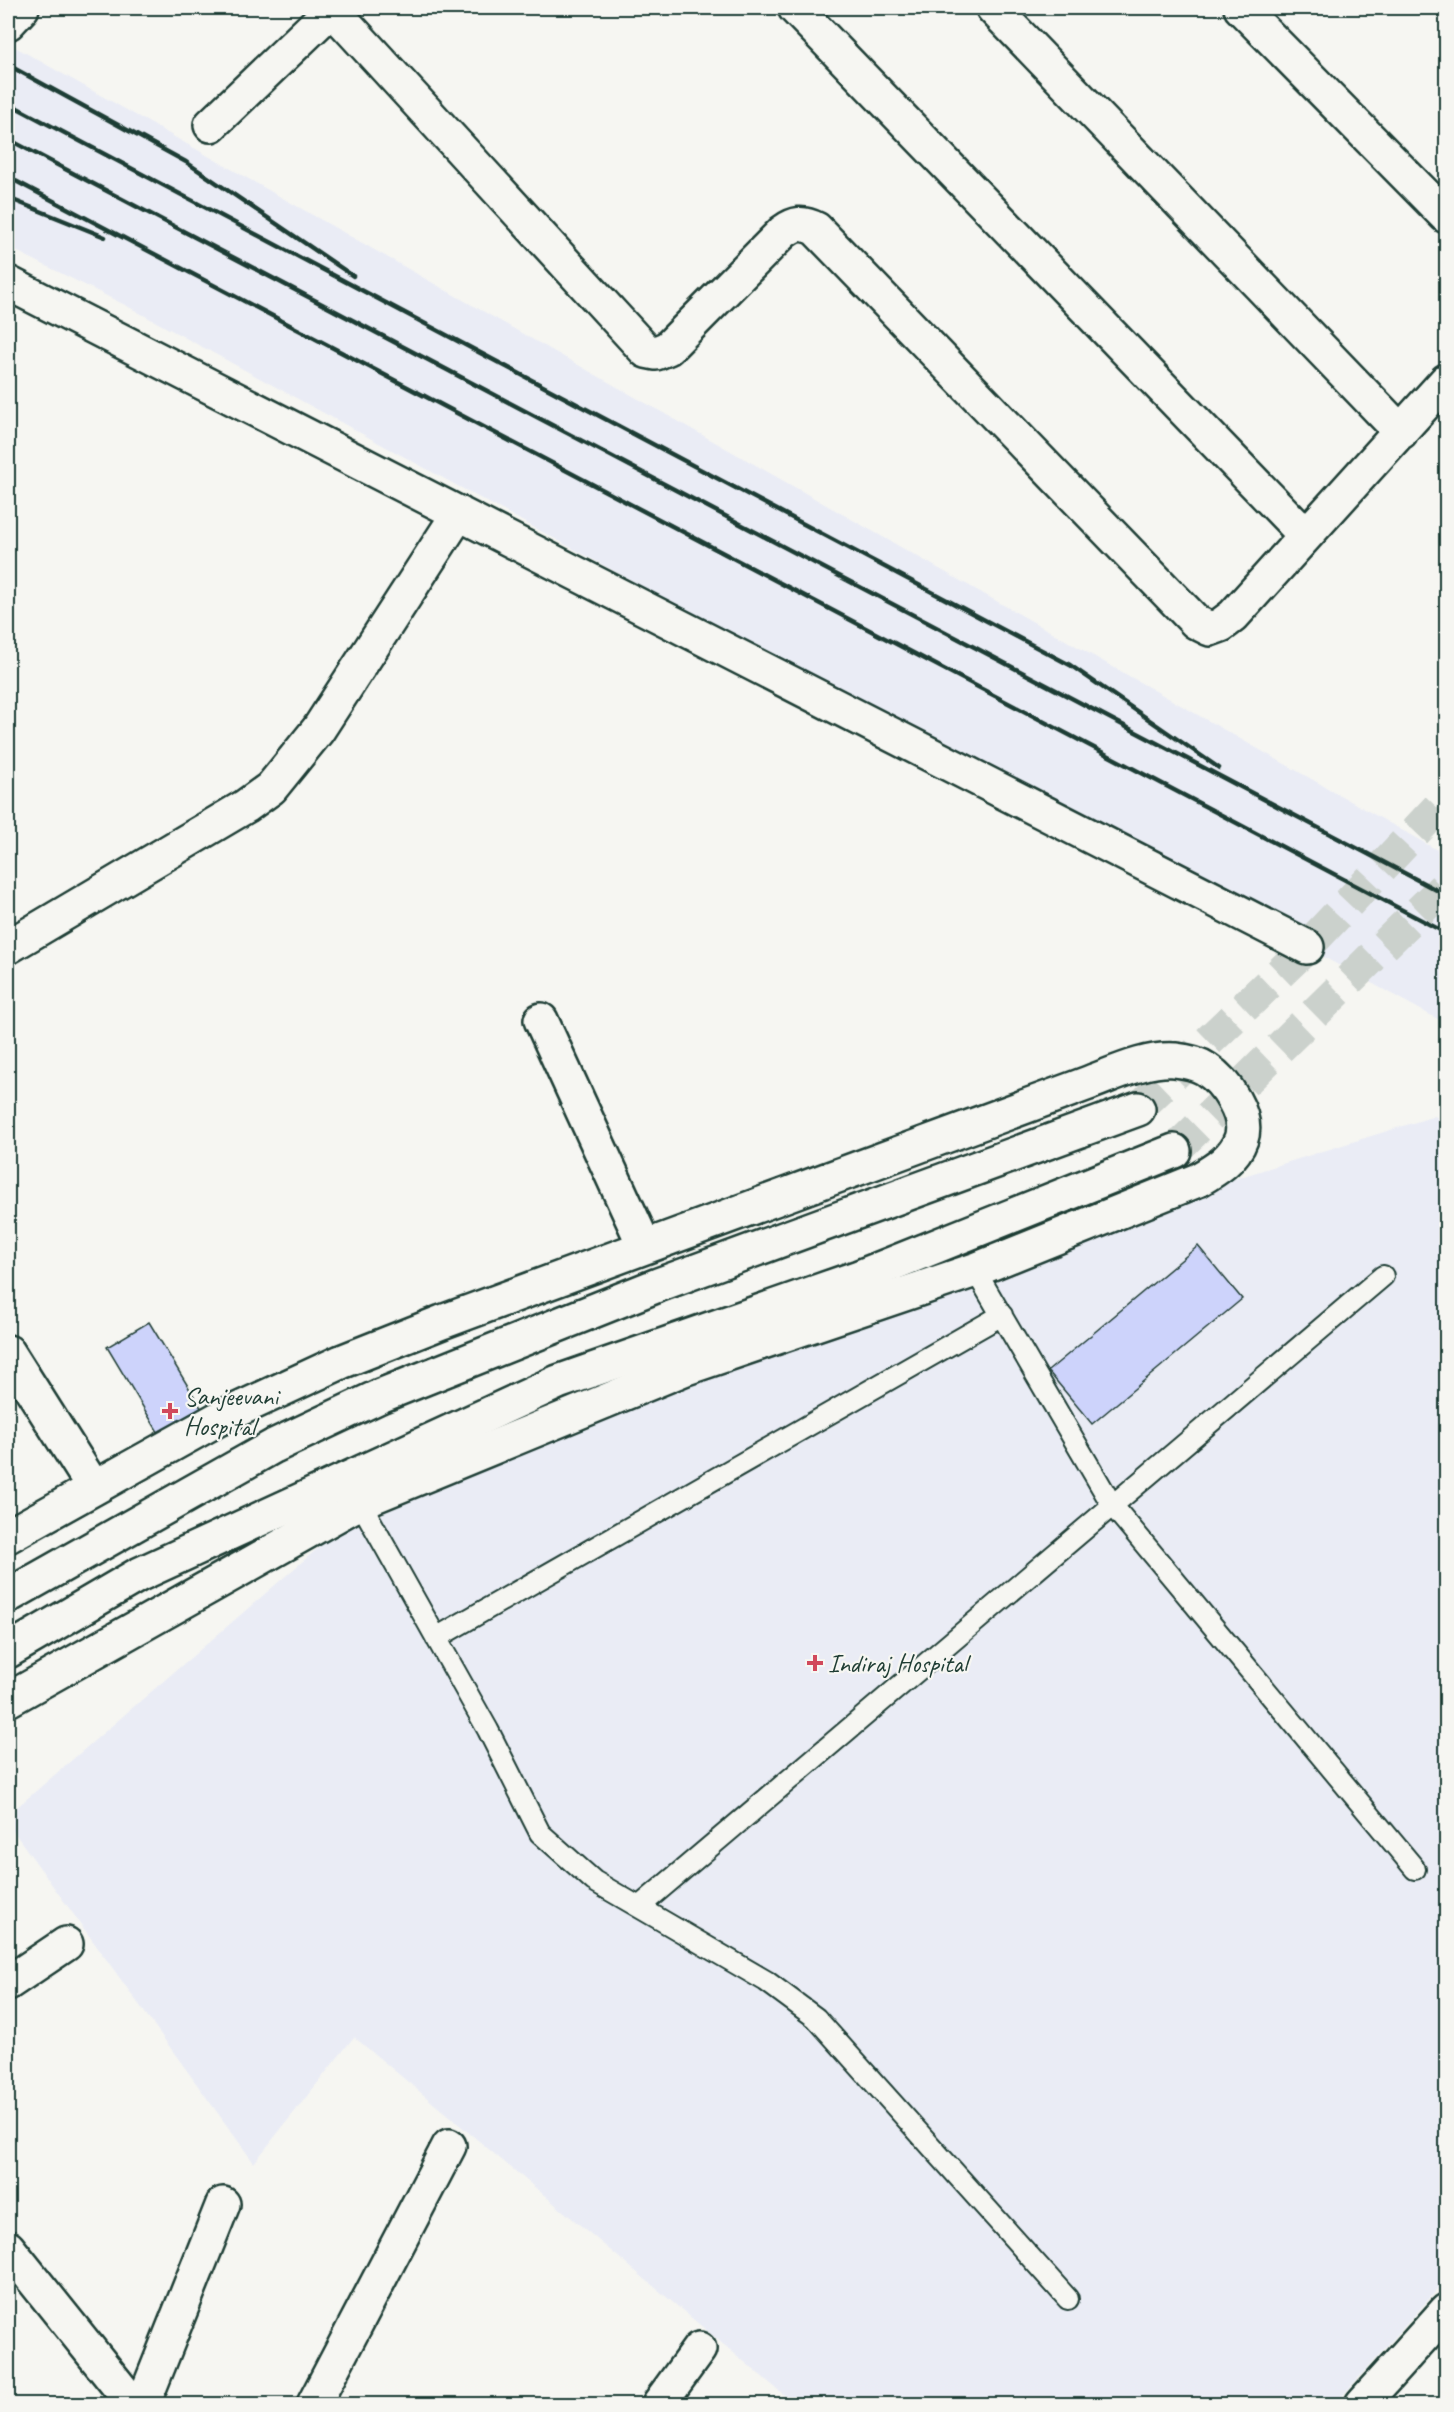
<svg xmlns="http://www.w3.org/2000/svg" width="1454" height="2412" font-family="Caveat,sans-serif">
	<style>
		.built { fill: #eaecf5 }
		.building { fill: #cdd3fb; stroke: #1f3d34; stroke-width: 1.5 }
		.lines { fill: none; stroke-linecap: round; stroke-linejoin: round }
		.tertiary-tunnel { stroke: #cbd1cc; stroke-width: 33; stroke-dasharray: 33 16; stroke-linecap: butt }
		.service-casing { stroke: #1f3d34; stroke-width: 24 }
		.minor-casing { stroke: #1f3d34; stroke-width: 38 }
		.tertiary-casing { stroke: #1f3d34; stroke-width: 38 }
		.service { stroke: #f6f6f2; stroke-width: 20 }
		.minor { stroke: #f6f6f2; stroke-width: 33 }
		.tertiary { stroke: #f6f6f2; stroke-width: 33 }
		.rail { stroke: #1f3d34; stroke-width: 4.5 }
		.poi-dot { fill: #d1495b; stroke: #f6f6f2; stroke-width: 2 }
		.labels { text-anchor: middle; stroke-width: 4.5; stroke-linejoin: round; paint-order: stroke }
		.poi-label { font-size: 26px; fill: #1f3d34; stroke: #f6f6f2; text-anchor: start }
	</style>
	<rect width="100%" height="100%" fill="#f6f6f2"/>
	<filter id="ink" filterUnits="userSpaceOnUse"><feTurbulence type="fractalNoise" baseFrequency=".0167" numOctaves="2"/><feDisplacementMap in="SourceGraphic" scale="12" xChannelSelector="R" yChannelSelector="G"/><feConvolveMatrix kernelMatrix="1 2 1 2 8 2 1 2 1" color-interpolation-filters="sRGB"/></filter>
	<g filter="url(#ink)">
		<!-- built -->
		<path class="built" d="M8,43L1446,855V1016L1443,1022L125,305L8,247Z
			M1435,1116L1446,1125V2280L1335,2404H795L354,2037L254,2163L8,1824V1815L360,1512L950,1268Z"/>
		<!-- building -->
		<path class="building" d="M1198,1246L1242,1299L1092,1424L1048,1371Z
			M149,1322L203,1411L161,1437L107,1347Z"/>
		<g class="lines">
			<!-- tertiary-tunnel -->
			<path class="tertiary-tunnel" d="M1138,1109L1307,947L1446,799
				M1174,1151L1446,885"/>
			<!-- service casing -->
			<g class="service-casing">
				<path id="service" d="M975,1270L1112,1505L1415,1869
					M360,1502L488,1730L540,1833L594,1881L766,1981L816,2018L1068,2299
					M436,1638L1002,1315
					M639,1907L1383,1276"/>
			</g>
			<!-- minor casing -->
			<g class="minor-casing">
				<path id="minor" d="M795,8L1305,535
					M993,8L1401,432
					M1241,8L1446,216
					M332,9L646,351L656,353L668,348L783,232C795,223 803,222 816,229L1196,622L1210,629L1221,625L1233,616L1446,381
					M8,23L22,8
					M211,125L333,8
					M8,283L1307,947
					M8,947L246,806L271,788L318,730L459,513
					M541,1020L645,1247
					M8,1352L94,1488
					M8,1536L218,1419L341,1362L442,1322L1086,1084C1114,1074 1145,1058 1175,1060C1185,1061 1197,1063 1206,1069C1226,1082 1249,1116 1241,1139C1234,1159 1215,1170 1198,1180L975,1270L686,1368L360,1502L8,1700
					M8,1983L66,1944
					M8,2248L133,2404
					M143,2404L223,2204
					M314,2404L449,2146
					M659,2404L699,2349
					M1362,2404L1446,2311"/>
			</g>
			<!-- tertiary casing -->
			<g class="tertiary-casing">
				<path id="tertiary" d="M8,1596L274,1446L380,1396L658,1285L1138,1109
					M8,1651L138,1575L558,1382L859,1277L1174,1151"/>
			</g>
			<!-- service -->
			<use href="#service" class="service"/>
			<!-- minor -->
			<use href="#minor" class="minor"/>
			<!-- tertiary -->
			<use href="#tertiary" class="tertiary"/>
			<!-- rail -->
			<path class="rail" d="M8,65L186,162L353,276
				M8,103L1070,665L1219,768
				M8,139L1446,895
				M8,177L1446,933
				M8,198L105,237"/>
		</g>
	</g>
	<!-- markers -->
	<g class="poi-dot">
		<path d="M167 1402h6v6h6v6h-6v6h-6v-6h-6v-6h6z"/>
		<path d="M812 1654h6v6h6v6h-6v6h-6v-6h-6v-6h6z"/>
	</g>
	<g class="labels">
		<!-- poi labels -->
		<g class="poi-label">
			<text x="184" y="1405">Sanjeevani<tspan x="184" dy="30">Hospital</tspan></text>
			<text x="828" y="1672">Indiraj Hospital</text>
		</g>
	</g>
	<!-- margin -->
	<rect width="1454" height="2412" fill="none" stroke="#f6f6f2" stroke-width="30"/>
	<rect x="15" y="15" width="1424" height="2382" fill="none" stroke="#1f3d34" stroke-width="2" filter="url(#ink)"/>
</svg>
